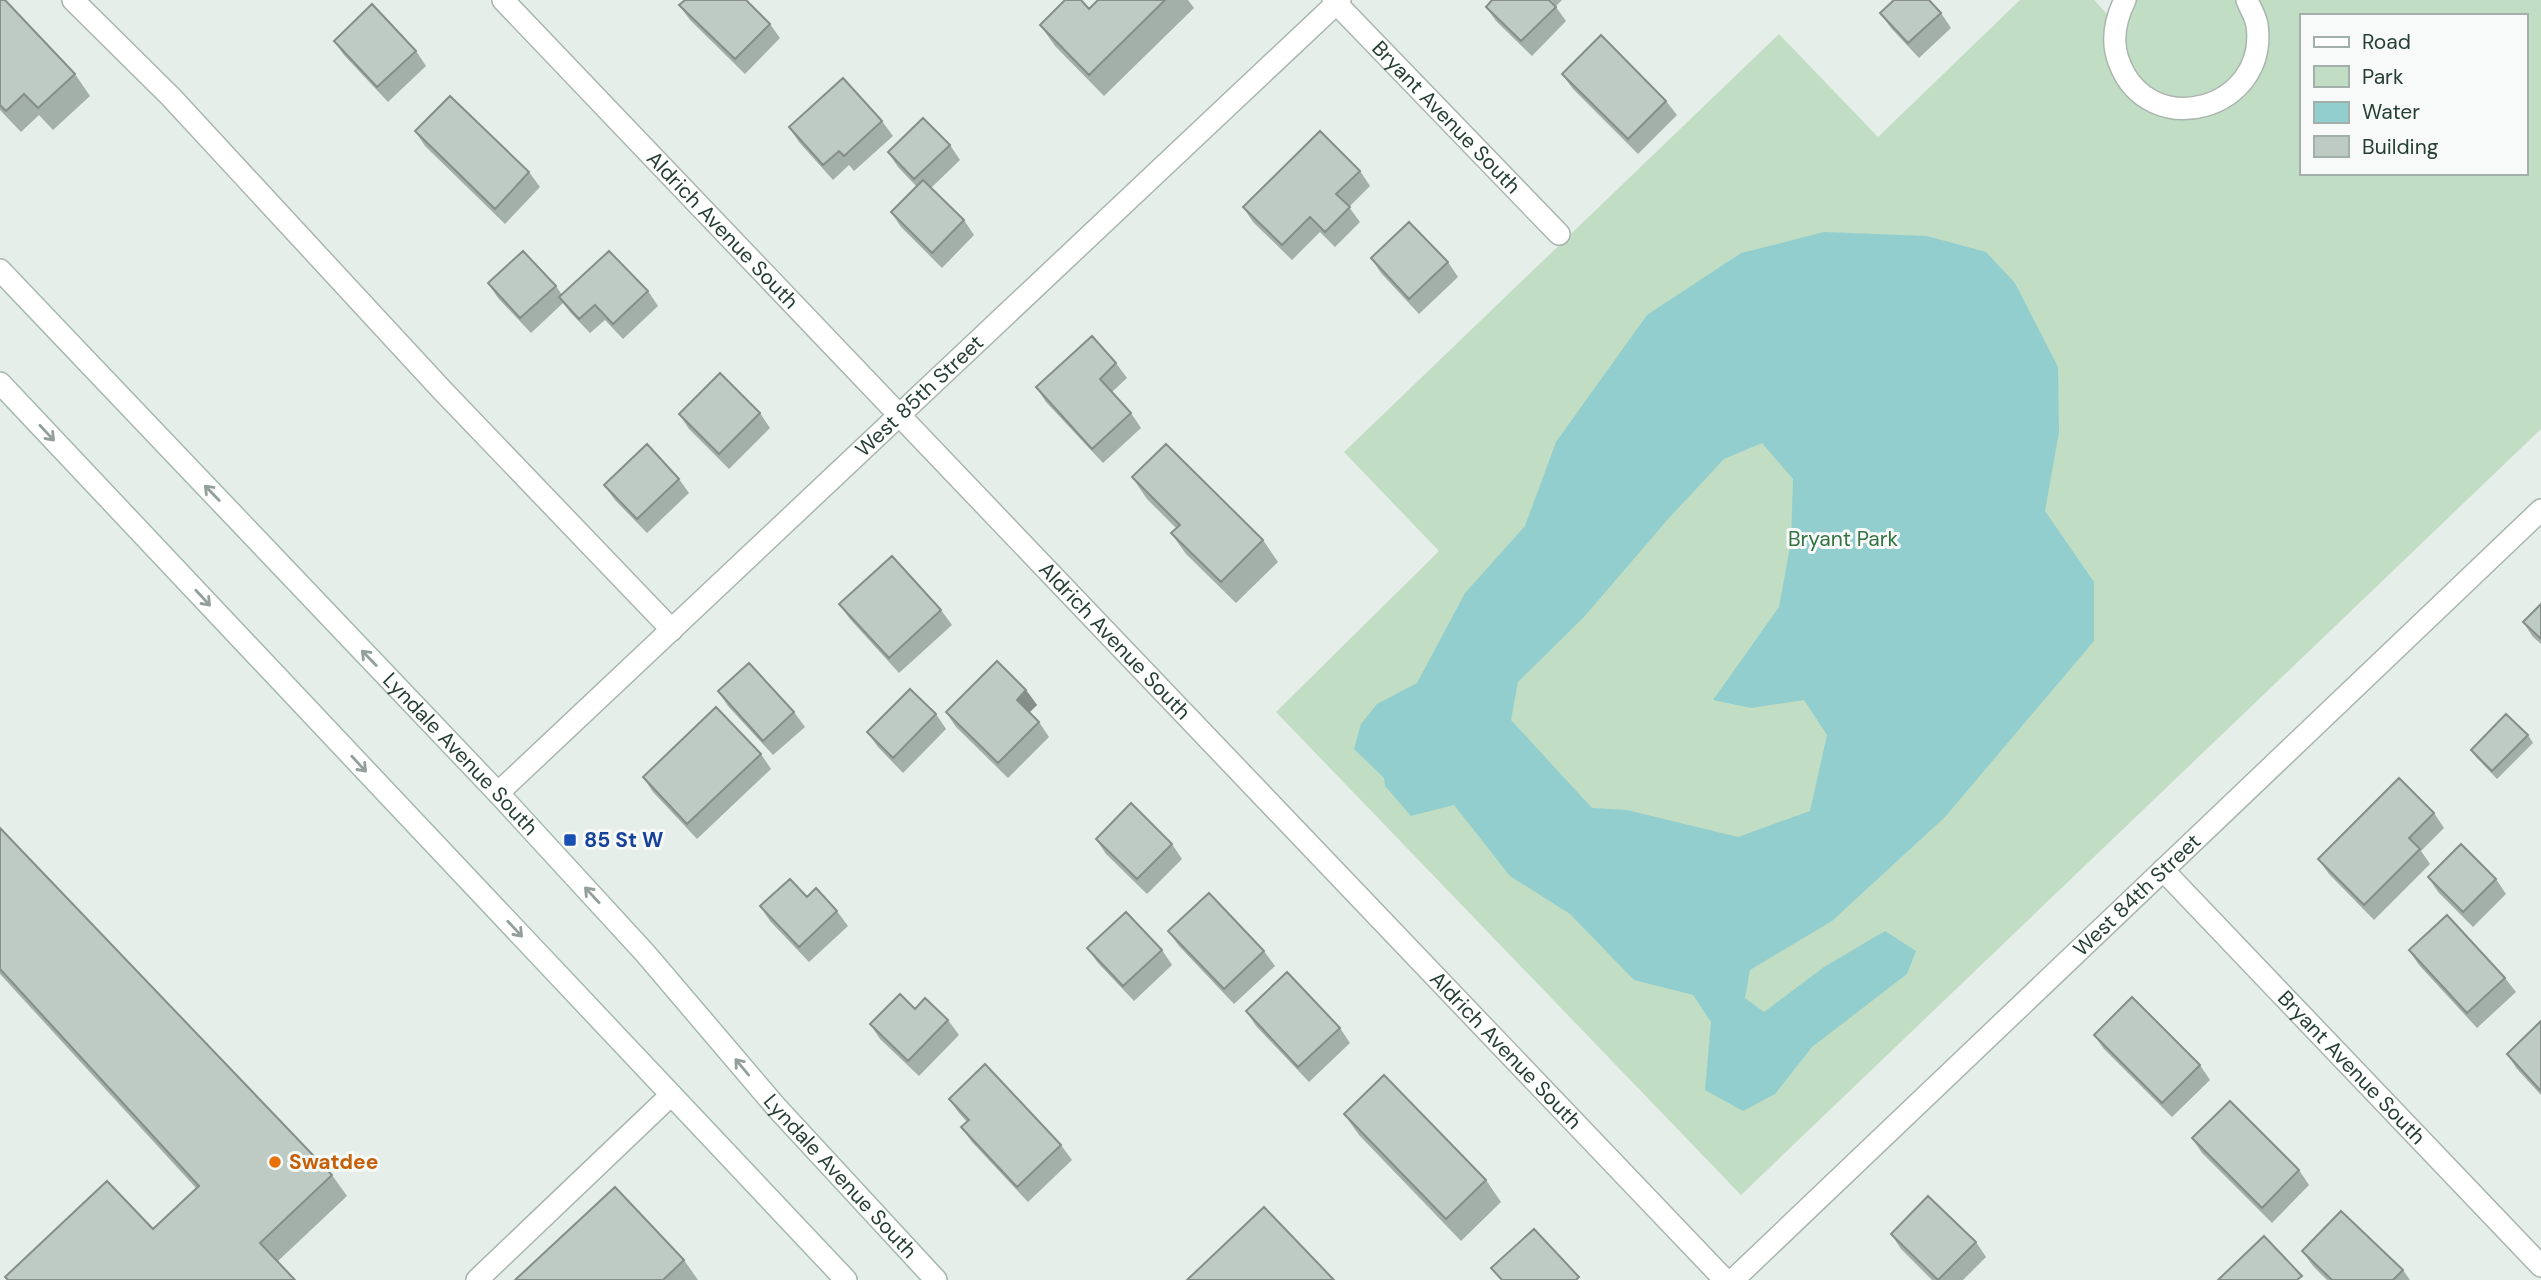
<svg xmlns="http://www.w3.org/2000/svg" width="2541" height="1280" font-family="'DM Sans',sans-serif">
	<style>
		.green { fill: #c1ddc4; fill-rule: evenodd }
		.water { fill: #93cece; fill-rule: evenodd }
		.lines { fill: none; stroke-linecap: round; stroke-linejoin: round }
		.lane-casing { stroke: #a9b6af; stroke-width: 24 }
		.street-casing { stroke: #a9b6af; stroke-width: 24 }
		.secondary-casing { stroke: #a5b9af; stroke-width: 24 }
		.lane { stroke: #fff; stroke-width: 21 }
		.street { stroke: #fff; stroke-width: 21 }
		.secondary { stroke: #fff; stroke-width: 21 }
		.wall { fill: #a3afa9 }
		.shaded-wall { fill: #858e8a }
		.building { fill: #becbc5; stroke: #858e8a; stroke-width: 2 }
		.oneway { stroke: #929f9a }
		.transit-dot { fill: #1a4fb4; stroke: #f7faf8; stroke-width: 2.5 }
		.food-dot { fill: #e8710a; stroke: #f7faf8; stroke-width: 2.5 }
		.labels { text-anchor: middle; stroke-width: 6; stroke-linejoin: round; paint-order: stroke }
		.street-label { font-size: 21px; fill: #263f34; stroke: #f7faf8 }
		.park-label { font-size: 21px; fill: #337342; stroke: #f7faf8 }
		.transit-label { font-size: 21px; font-weight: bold; fill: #164399; stroke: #f7faf8; text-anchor: start }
		.food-label { font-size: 21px; font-weight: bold; fill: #c56008; stroke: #f7faf8; text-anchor: start }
	</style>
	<rect width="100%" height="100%" fill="#e6eee9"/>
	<!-- green -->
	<path class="green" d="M2020,0H2094L2108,15L2124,0H2541V429L1741,1195L1276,712L1439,551L1344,452L1779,34L1878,137ZM2301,16H2525V173H2301Z"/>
	<!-- water -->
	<path class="water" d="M1824,232L1927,236L1986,252L2015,283L2058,367L2059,432L2045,511L2094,582V641L1945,817L1832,921L1750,970L1745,998L1764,1012L1824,967L1885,931L1916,951L1907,974L1812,1047L1775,1094L1743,1111L1705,1090L1711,1022L1693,995L1634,980L1570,914L1510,876L1454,805L1411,816L1385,786L1384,778L1354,749L1361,724L1377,704L1417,683L1465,593L1525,526L1556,442L1647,315L1741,253ZM1762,443L1793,479L1791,541L1779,607L1713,700L1751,708L1804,700L1827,735L1810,811L1738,837L1627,810L1592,808L1511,720L1518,682L1584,617L1669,518L1724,459Z"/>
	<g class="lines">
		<!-- lane casing -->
		<g class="lane-casing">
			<path id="lane" d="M73,0L171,97L441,389L672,630
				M477,1280L671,1095"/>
		</g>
		<!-- street casing -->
		<g class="street-casing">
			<g id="street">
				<path id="s1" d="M503,0L1725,1280"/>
				<path id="s2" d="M1333,0L1559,234"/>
				<path d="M2125,0C2115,20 2111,41 2119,62C2149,143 2269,110 2257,25C2256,17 2250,8 2247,0"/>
				<path id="s3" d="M498,793L1340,0"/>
				<path id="s4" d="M2163,870L2541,1266"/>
				<path id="s5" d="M1733,1280L2541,510"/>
			</g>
		</g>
		<!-- secondary casing -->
		<g class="secondary-casing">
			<g id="secondary">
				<path id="s6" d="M0,270L498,793L645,953L777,1108L936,1280"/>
				<path d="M0,383L846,1280"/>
			</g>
		</g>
		<!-- lane -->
		<use href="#lane" class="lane"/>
		<!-- street -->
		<use href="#street" class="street"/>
		<!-- secondary -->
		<use href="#secondary" class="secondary"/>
	</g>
	<!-- wall -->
	<path class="wall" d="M0,0L75,74L90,96L53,130L39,115L21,132L0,110Z
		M1098,0H1188L1194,8L1104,96L1055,46L1040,25L1089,9Z
		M1551,0H1562L1556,6Z
		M679,5L770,24L780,38L745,74L690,20Z
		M1486,7H1556L1566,21L1532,56L1496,21Z
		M1880,13H1941L1951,28L1919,58L1891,28Z
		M334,41L416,51L426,66L388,102L344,55Z
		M1562,74L1666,101L1677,115L1638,154L1573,89Z
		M882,121L893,136L854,171L849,165L833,180L799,142L789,127Z
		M415,131L529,172L540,187L505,224L425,146Z
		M950,145L960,160L931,188L964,220L974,235L942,268L901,227L891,212L916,186L898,167L888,152Z
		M1360,171L1370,186L1349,207L1360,222L1335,247L1320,232L1292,260L1253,222L1243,207Z
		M1371,258L1448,262L1458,277L1419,314L1381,273Z
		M488,283L556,286L562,295L648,291L658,306L623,339L605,320L590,333L570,312L563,303L531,333L498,298Z
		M1116,363L1127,378L1112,392L1131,413L1141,428L1103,463L1046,402L1036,387Z
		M760,413L770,428L729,469L689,429L679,414Z
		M1132,477L1263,540L1278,562L1236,603L1186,554L1171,533L1176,528L1147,499Z
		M679,479L689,493L647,533L615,500L604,485Z
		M839,604L941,610L952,625L899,673L850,619Z
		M2541,604V644L2533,637L2523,622Z
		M1026,690L1037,705L1029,712L1039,722L1049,737L1008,778L956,727L946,712Z
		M718,691L794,712L805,727L773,755L728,706Z
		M936,714L946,729L903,773L878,747L867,732Z
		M2528,735L2533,743L2497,779L2476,757L2471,750Z
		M761,754L771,769L697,839L653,792L643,777Z
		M2434,813L2444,828L2421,851L2430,864L2374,920L2329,874L2318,859Z
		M0,828L332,1175L347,1196L278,1261L295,1280H7L5,1277L153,1229L196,1188L0,974Z
		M1096,839L1172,844L1182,859L1147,894L1106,854Z
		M2428,877L2496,879L2506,894L2473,927L2438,892Z
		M807,897L837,911L848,926L809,962L770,921L760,906Z
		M1168,931L1264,951L1275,966L1234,1004L1179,946Z
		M1087,948L1162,950L1172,965L1134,1001L1098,963Z
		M2409,950L2505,978L2516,992L2477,1028L2419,965Z
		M915,1009L948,1020L959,1035L919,1076L880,1039L870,1024Z
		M1246,1011L1340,1028L1350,1043L1309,1082L1256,1026Z
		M2541,1021V1095L2517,1069L2507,1054Z
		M2094,1035L2200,1065L2210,1080L2172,1117L2104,1049Z
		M949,1099L1061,1145L1072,1160L1028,1202L972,1142L961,1127L967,1122L959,1113Z
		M1344,1114L1486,1180L1501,1202L1461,1241L1359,1135Z
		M2192,1138L2299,1170L2309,1185L2272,1223L2202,1153Z
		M1891,1234L1976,1242L1986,1257L1963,1280H1932L1901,1249Z
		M2302,1251L2403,1270L2410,1280H2327L2313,1266Z
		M684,1260L698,1280H515Z"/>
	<!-- shaded-wall -->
	<path class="shaded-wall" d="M1026,690L1037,705L1027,715L1017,700Z"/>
	<!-- building -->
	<path class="building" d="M0,0H5L75,74L38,108L24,94L6,111L0,105Z
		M685,0H746L770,24L735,59L679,5Z
		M1065,0H1081L1089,9L1098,0H1165L1089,75L1040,25Z
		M1492,0H1549L1556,7L1521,41L1486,7Z
		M1894,0H1929L1941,13L1908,43L1880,13Z
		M372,4L416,51L377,87L334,41Z
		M1601,35L1666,101L1628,139L1562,74Z
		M843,78L882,121L844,156L839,151L823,165L789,127Z
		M450,96L529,172L495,209L415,131Z
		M923,118L950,145L914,179L888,152Z
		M1320,131L1360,171L1336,194L1350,207L1325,232L1310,217L1282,245L1243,207Z
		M923,180L964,220L932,253L891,212Z
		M1409,222L1448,262L1409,299L1371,258Z
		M523,251L556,286L520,318L488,283Z
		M609,251L648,291L613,324L595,305L579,319L559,297Z
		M1092,336L1116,363L1100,379L1131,413L1092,449L1036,387Z
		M720,373L760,413L719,454L679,414Z
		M647,444L679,479L637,519L604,485Z
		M1166,444L1263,540L1221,582L1171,533L1180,525L1132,477Z
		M892,556L941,610L889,658L839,604Z
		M2541,604V639L2523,622Z
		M997,661L1026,690L1017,700L1039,722L998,763L946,712Z
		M749,663L794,712L763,741L718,691Z
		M910,689L936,714L893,758L867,732Z
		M716,707L761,754L687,824L643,777Z
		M2506,714L2528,735L2492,771L2471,750Z
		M2399,778L2434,813L2409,838L2420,849L2364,905L2318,859Z
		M1131,803L1172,844L1137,879L1096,839Z
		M0,828L332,1175L260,1243L295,1280H8L5,1277L107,1181L153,1229L199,1186L0,969Z
		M2461,844L2496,879L2463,912L2428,877Z
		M790,879L807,897L816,888L837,911L799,947L760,906Z
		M1209,893L1264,951L1224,989L1168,931Z
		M1126,912L1162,950L1123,986L1087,948Z
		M2447,915L2505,978L2467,1013L2409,950Z
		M1287,972L1340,1028L1298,1067L1246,1011Z
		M900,994L915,1009L925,998L948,1020L908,1061L870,1024Z
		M2132,997L2200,1065L2162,1103L2094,1035Z
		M2541,1021V1091L2507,1054Z
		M985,1064L1061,1145L1017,1187L961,1127L969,1120L949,1099Z
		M1384,1075L1486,1180L1446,1219L1344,1114Z
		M2230,1101L2299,1170L2262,1208L2192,1138Z
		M615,1187L684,1260L663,1280H515Z
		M1928,1196L1976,1242L1938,1280L1891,1234Z
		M1264,1207L1334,1280H1187Z
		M2341,1211L2403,1270L2393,1280H2332L2302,1251Z
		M1534,1229L1579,1277L1576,1280H1502L1491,1268Z
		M2264,1236L2302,1276L2297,1280H2218Z"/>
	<!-- one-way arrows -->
	<defs><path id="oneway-shaft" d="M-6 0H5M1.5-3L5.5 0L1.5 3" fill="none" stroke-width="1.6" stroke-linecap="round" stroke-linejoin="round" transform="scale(1.75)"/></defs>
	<g class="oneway">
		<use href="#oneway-shaft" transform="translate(47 433) rotate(47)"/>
		<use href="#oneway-shaft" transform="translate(212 493) rotate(-134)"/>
		<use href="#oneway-shaft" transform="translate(203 598) rotate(47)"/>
		<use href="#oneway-shaft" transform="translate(369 658) rotate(-134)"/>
		<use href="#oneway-shaft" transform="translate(359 764) rotate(47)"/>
		<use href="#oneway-shaft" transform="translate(592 895) rotate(-133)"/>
		<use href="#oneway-shaft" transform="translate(515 929) rotate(47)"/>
		<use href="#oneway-shaft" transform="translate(742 1067) rotate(-130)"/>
	</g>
	<!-- markers -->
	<rect class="transit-dot" x="563" y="833" width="14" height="14" rx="3.5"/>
	<circle class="food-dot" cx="275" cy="1162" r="7"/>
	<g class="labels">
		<!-- street labels -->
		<g class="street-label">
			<text dy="7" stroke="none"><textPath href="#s2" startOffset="163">Bryant Avenue South</textPath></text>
			<text dy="7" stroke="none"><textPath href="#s1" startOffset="318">Aldrich Avenue South</textPath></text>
			<text dy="7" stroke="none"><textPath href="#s3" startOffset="579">West 85th Street</textPath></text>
			<text dy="7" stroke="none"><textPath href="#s1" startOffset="886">Aldrich Avenue South</textPath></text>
			<text dy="7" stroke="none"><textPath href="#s6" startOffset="668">Lyndale Avenue South</textPath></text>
			<text dy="7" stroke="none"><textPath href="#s5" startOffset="558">West 84th Street</textPath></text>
			<text dy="7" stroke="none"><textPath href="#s1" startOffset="1452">Aldrich Avenue South</textPath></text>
			<text dy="7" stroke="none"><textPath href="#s4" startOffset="273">Bryant Avenue South</textPath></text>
			<text dy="7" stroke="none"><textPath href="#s6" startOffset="1236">Lyndale Avenue South</textPath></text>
		</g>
		<!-- park labels -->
		<g class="park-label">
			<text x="1843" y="546">Bryant Park</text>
		</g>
		<!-- transit labels -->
		<g class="transit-label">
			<text x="584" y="847">85 St W</text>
		</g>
		<!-- food labels -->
		<g class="food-label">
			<text x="289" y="1169">Swatdee</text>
		</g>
	</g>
	<!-- legend -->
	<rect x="2300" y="14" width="228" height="161" fill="#f7faf8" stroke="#a3afaa" stroke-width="2"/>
	<rect x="2314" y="37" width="35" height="10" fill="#ffffff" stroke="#a3afaa" stroke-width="2"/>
	<text x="2362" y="49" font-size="21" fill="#263f34">Road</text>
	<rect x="2314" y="66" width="35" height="21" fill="#c1ddc4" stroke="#a3afaa" stroke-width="2"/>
	<text x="2362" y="84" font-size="21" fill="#263f34">Park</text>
	<rect x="2314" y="102" width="35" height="21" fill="#93cece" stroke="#a3afaa" stroke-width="2"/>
	<text x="2362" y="119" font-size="21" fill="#263f34">Water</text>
	<rect x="2314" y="136" width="35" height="21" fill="#becbc5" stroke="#a3afaa" stroke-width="2"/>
	<text x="2362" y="154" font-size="21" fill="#263f34">Building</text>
</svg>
